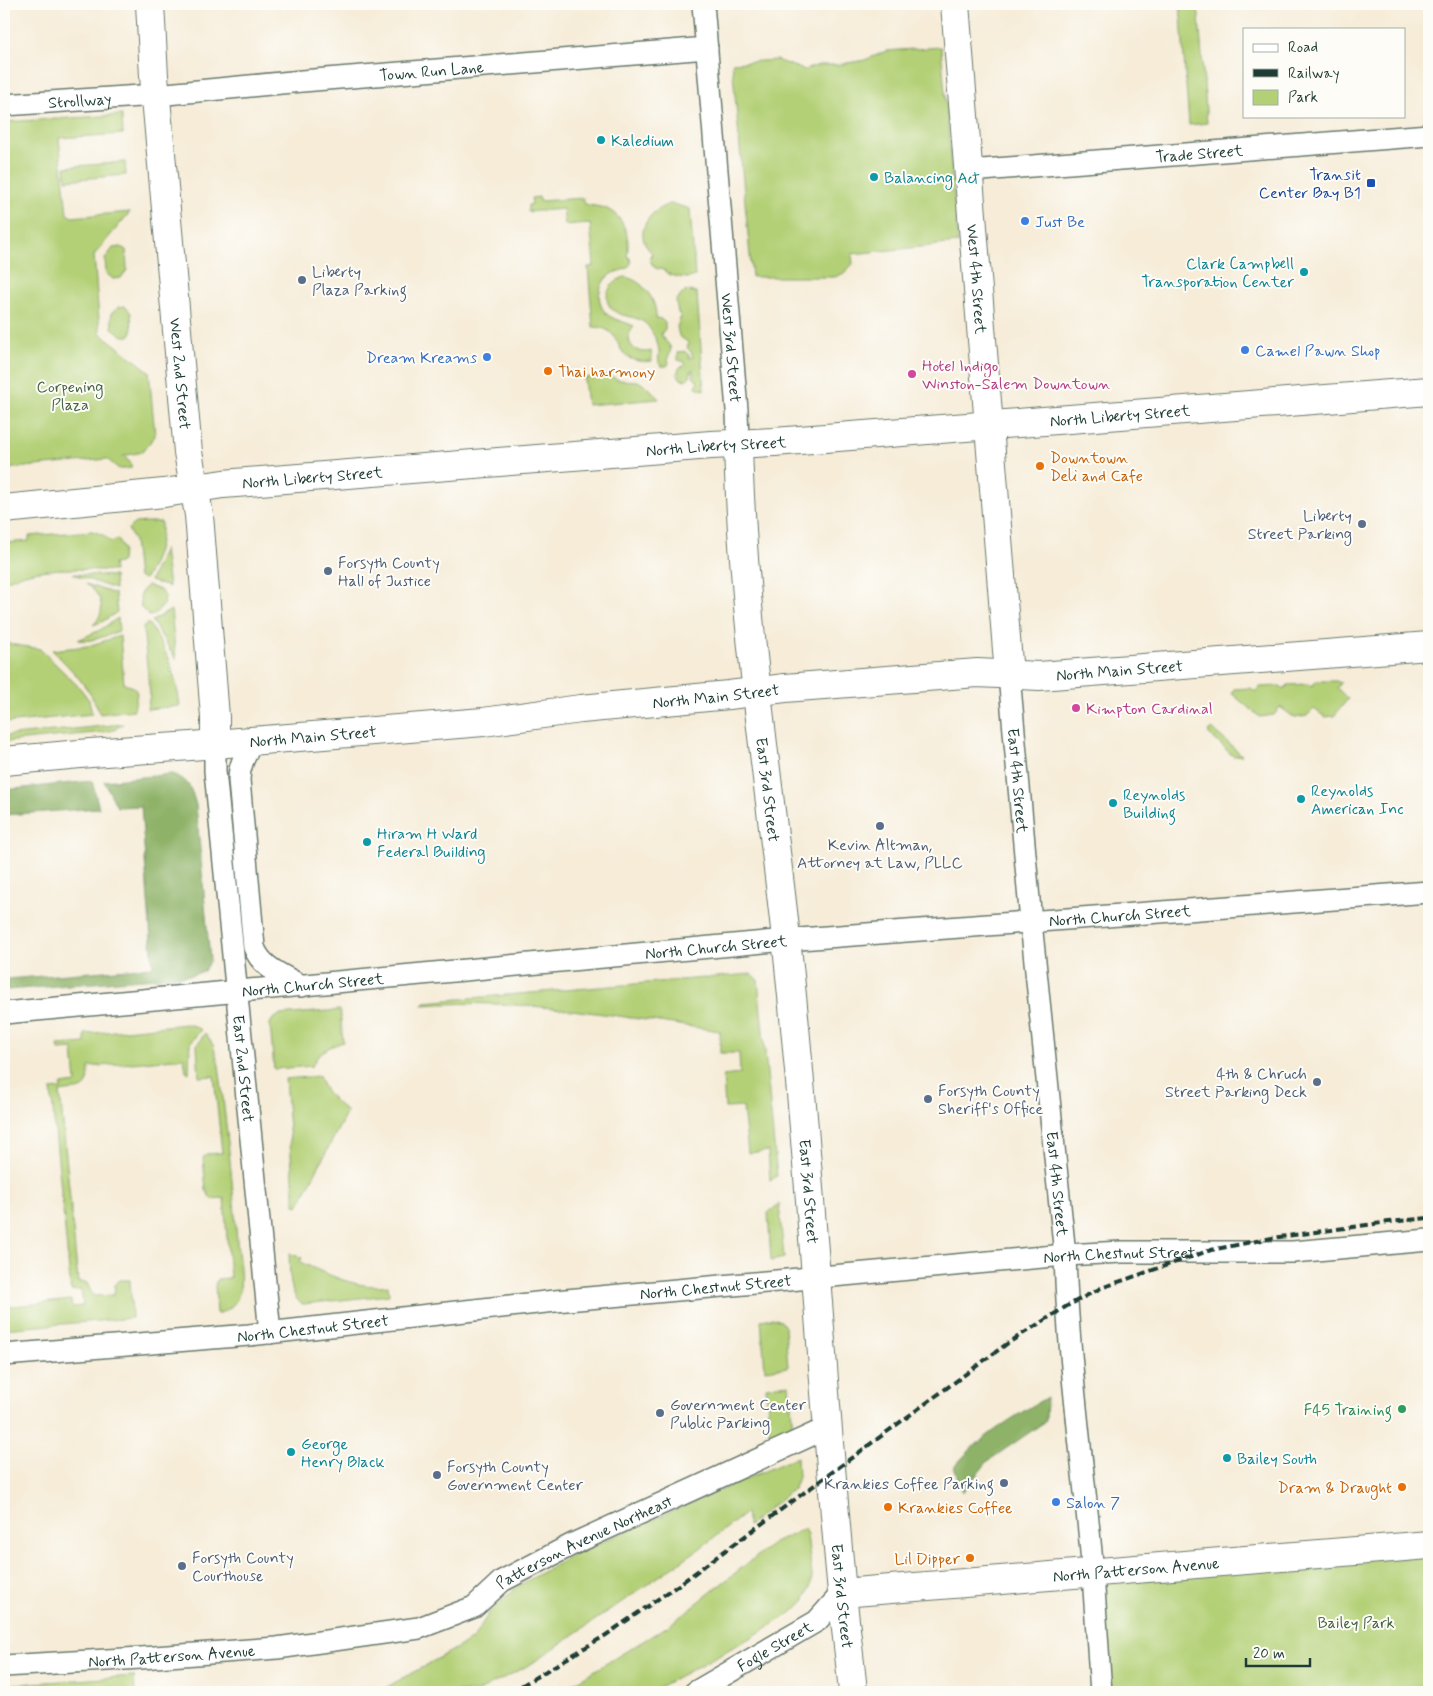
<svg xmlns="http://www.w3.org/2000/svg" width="1433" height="1696" font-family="Mynerve,sans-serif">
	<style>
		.green { fill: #b3d076; stroke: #698655 }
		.forest { fill: #8eb267; stroke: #56784e }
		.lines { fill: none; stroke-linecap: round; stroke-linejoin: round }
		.minor-casing { stroke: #6a7a6d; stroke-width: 24 }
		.major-casing { stroke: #6a7a6d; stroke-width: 30 }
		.minor { stroke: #fff; stroke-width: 21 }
		.major { stroke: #fff; stroke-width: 28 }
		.rail { stroke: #1f3d34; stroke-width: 4; stroke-dasharray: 8 4; stroke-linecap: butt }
		.culture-dot { fill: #0f9aa8; stroke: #fdfcf7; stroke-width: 2 }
		.transit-dot { fill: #1a4fb4; stroke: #fdfcf7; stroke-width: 2 }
		.shop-dot { fill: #3f7fe0; stroke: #fdfcf7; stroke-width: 2 }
		.service-dot { fill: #5c6f8a; stroke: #fdfcf7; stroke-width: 2 }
		.food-dot { fill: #e8710a; stroke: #fdfcf7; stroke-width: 2 }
		.hotel-dot { fill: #d1479c; stroke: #fdfcf7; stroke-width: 2 }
		.leisure-dot { fill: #2e9e5b; stroke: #fdfcf7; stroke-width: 2 }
		.labels { text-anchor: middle; stroke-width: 4; stroke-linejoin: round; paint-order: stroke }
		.street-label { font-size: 16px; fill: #1f3d34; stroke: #fdfcf7 }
		.culture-label { font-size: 16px; fill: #0d838f; stroke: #fdfcf7; text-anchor: start }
		.transit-label { font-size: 16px; fill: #164399; stroke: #fdfcf7; text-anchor: end }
		.shop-label { font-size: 16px; fill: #366cbe; stroke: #fdfcf7; text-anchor: start }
		.service-label { font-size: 16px; fill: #4e5e75; stroke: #fdfcf7; text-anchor: start }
		.hotel-label { font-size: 16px; fill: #b23c85; stroke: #fdfcf7; text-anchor: start }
		.food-label { font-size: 16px; fill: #c56008; stroke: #fdfcf7; text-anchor: start }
		.park-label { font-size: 16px; fill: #446244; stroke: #fdfcf7 }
		.leisure-label { font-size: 16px; fill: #27864d; stroke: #fdfcf7; text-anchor: end }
	</style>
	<rect width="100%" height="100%" fill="#fdfcf7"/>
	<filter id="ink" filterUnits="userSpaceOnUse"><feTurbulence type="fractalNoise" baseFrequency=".02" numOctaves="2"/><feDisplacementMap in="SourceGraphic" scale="10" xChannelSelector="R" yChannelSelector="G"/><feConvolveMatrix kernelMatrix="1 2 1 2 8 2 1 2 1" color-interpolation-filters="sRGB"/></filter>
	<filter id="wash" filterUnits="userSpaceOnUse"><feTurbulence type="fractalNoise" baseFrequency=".0096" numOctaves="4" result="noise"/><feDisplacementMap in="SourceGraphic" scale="20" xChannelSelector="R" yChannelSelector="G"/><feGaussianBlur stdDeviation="1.12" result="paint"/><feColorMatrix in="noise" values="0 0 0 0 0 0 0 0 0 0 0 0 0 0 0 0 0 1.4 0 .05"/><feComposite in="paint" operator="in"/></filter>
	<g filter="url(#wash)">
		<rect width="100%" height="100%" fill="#f6ecd8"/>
		<!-- green -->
		<path class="green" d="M1180,4H1198L1207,123L1189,125Z
			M941,47L958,243L852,254L853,264L844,273L835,277H752L732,63L776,60L804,70L819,65H836L865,60L886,51Z
			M122,115L123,134L59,138L67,214L72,217L130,212L94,255L100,333L149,371L155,436L142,452L123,456L131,463V468L119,469L107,459L4,469V122Z
			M125,162L126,175L66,180L65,167Z
			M539,197L540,201L583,198L585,204C591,206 598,206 605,208C624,216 631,237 627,256L630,258L631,263C628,271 618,270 611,274C596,284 595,308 611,317C618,321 626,322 634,326C622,340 634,356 651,351L652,361C607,366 629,327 593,327L588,267L594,266L590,223L565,225L563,209L528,212V205L532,204L531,198Z
			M670,204L677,205L690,209L695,276L689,278L677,277L670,275L664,270L655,268L650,261L652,253C632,235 648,210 670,204Z
			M121,247L126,250L127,270L121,278L113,279L106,273L105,259L113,248Z
			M625,277C643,280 657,300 656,318L661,319L665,323V329L661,334C663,341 669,342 671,349L668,358L669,363L667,366H661C657,361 659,357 659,351C658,342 653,333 648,326C638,314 623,319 613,310C600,298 610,281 625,277Z
			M689,291L697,293L704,390L696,387L698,381L693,377V369L691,370L690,376L686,380L681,379L677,374L679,368L685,365V362L678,360V353L684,351L689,355V358L693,357L691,352L687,348L689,343L679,336L677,327L681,316L678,313L676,301L684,292Z
			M125,306L131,313L132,332L129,336H123L112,328L111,313L119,307Z
			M604,375L610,376L619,380L638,381L650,389L659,399L587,405L584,378Z
			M148,522H161C162,544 156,560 145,579L138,577L134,541L128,529L135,523Z
			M92,531L102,534L111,542L118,539L123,550L122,561L119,563L113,564L114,571C78,569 36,565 4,582V543L29,541V536Z
			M164,549L169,587L150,581Z
			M73,574L114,576L115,589Z
			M86,584L115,594L117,612L102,622L93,625C108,611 101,594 86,584Z
			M147,585L160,590L165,596L164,605L153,615L149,616L141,608L140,594Z
			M171,610L176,659L152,621Z
			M118,618L119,631C107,635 91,643 78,640L100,630Z
			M148,623C167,649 176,675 180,706L147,709L150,695L143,627Z
			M120,636L124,684L134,687L137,693L134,710L100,714C90,687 71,669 52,650L88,646Z
			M4,643L40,649L80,688L89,700L92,714L4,723V714L8,713Z
			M1316,681H1336L1341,683L1337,688L1348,699L1334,716L1325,717L1314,709L1307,716L1295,718L1280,707L1274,715L1260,717L1231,693L1234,689L1251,688L1256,692L1260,687L1280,686L1284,689L1288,685L1308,684L1312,687Z
			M123,724L114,730L104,732L4,742V736Z
			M1212,729L1242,755L1233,756L1208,733Z
			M751,974L758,980L777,1176L770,1181L768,1151L748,1153L743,1107L725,1108L723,1076L740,1074L739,1053H720V1031C622,1017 523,998 423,1005L425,1002Z
			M340,1010L343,1042C329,1047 319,1051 312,1066L274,1069L270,1024L272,1020L279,1015Z
			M186,1024L194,1026L201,1030L190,1043L189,1073L186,1071L184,1058L89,1067C89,1094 82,1088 60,1092L78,1282L87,1283L93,1296L114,1295L115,1285L119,1280H130L132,1318L4,1329V1307L71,1300L72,1307L83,1306L81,1290L71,1291L51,1090L61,1089V1085L76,1083L73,1049L59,1050L58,1045L85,1043V1034Z
			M205,1033L213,1045L219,1065C226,1123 233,1182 237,1241C238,1257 243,1278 239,1294C236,1305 227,1311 217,1314L215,1285L217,1279L230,1278L224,1198L211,1199L206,1190L203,1158L206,1154L222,1153L214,1076L199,1077L197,1045Z
			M319,1076C323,1092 336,1102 347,1112L298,1206L295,1205L285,1079Z
			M779,1204L784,1258L771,1261L768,1213Z
			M289,1253L302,1258L300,1262C327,1274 358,1290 388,1285L389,1295L303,1304C288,1298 290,1268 289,1253Z
			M773,1318L781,1321L785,1327L788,1367L765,1370L761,1320Z
			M789,1384L793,1430L770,1439L766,1387Z
			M797,1457L798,1477L794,1488L748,1526L746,1513L699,1549L531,1664L477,1692H378L473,1639L490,1611L518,1586L576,1553Z
			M804,1529L807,1535L812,1576L810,1589L804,1601L794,1611L752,1637L650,1692H559L668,1626L772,1544Z
			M1429,1545V1692H1101L1093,1573Z
			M134,1676L135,1692H4V1685Z"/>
		<!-- forest -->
		<path class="forest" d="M171,774C189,778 191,789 196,805L210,960L204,971L192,975L7,990V979L153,967L141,806L117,807L104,781Z
			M92,781L99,808L4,815V790Z
			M1047,1397L1046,1421L988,1461L963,1492L954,1467C979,1437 1014,1417 1047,1397Z"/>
	</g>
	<g filter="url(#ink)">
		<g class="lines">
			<!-- minor casing -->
			<g class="minor-casing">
				<g id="minor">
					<path id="s1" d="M703,4L737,410L738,443"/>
					<path id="s2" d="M4,105L156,95L302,81L707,48"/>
					<path id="s3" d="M969,171L1429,135"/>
					<path id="s4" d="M1009,675L1031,922L1065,1255C1068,1362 1084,1468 1093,1574C1096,1614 1098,1653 1101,1692"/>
					<path d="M253,741C246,754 239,764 239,780L254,947C261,968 284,976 302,986"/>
					<path id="s5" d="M215,744V771L270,1333"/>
					<path id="s6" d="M4,1013L786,940L1429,892"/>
					<path id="s7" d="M4,1355L249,1335L555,1301L1065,1255L1122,1252H1293L1429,1240"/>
					<path id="s8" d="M4,1666L141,1658L277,1648L419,1628L474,1607L502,1581L573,1544L829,1427"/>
					<path id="s9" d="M695,1692L817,1621L842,1593"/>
				</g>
			</g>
			<!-- major casing -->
			<g class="major-casing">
				<g id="major">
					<path id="s10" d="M150,4L154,76L188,452L199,515L215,717V744"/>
					<path id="s11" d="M955,4C974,227 990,451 1009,675"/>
					<path id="s12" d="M738,443C742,609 768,774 786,938C810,1156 821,1374 842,1592C845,1625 850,1659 853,1692"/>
					<path id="s13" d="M4,509L164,493L223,484L711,445L774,442L1429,391"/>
					<path id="s14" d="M4,761L91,753L191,746L483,722L581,709L729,695L785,688L977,673L1039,676L1429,646"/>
					<path id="s15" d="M842,1593L1429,1545"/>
				</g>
			</g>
			<!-- minor -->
			<use href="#minor" class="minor"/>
			<!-- major -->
			<use href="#major" class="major"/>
			<!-- rail -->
			<path class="rail" d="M511,1692L606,1635L677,1586L1008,1343L1067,1306L1101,1288L1211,1250L1272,1238L1389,1222L1429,1218"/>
		</g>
	</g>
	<!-- markers -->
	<g class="culture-dot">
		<circle cx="601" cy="140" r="5"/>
		<circle cx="874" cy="177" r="5"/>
		<circle cx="1304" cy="272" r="5"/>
		<circle cx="1301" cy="799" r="5"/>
		<circle cx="1113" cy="803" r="5"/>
		<circle cx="367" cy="842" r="5"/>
		<circle cx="291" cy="1452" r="5"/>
		<circle cx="1227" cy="1458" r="5"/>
	</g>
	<rect class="transit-dot" x="1366" y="178" width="10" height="10" rx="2.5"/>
	<g class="shop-dot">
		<circle cx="1025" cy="221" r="5"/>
		<circle cx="1245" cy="350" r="5"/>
		<circle cx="487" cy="357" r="5"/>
		<circle cx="1056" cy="1502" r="5"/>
	</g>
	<g class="service-dot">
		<circle cx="302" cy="280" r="5"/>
		<circle cx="1362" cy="524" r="5"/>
		<circle cx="328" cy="571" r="5"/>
		<circle cx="880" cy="826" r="5"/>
		<circle cx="1317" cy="1082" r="5"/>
		<circle cx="928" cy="1099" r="5"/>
		<circle cx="660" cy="1413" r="5"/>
		<circle cx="437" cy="1475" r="5"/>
		<circle cx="1004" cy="1483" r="5"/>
		<circle cx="182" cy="1566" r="5"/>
	</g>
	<g class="food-dot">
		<circle cx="548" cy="371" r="5"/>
		<circle cx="1040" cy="466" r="5"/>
		<circle cx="1402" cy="1487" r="5"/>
		<circle cx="888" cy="1507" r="5"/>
		<circle cx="970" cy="1558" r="5"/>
	</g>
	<g class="hotel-dot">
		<circle cx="912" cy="374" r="5"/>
		<circle cx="1076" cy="708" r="5"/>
	</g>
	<circle class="leisure-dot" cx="1402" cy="1409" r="5"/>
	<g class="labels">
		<!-- street labels -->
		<g class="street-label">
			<text dy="6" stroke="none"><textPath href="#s2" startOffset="429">Town Run Lane</textPath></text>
			<text dy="6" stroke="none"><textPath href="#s2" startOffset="76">Strollway</textPath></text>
			<text dy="6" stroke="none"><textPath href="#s3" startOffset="231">Trade Street</textPath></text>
			<text dy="6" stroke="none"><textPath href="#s11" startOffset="276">West 4th Street</textPath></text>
			<text dy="6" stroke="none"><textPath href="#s1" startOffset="345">West 3rd Street</textPath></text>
			<text dy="6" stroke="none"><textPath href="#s10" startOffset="371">West 2nd Street</textPath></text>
			<text dy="6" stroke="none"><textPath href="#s13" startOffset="1120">North Liberty Street</textPath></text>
			<text dy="6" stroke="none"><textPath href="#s13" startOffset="715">North Liberty Street</textPath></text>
			<text dy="6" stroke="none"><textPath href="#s13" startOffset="310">North Liberty Street</textPath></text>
			<text dy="6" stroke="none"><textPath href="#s14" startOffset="1120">North Main Street</textPath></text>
			<text dy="6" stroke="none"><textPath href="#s14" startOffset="715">North Main Street</textPath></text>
			<text dy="6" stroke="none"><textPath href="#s14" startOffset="310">North Main Street</textPath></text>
			<text dy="6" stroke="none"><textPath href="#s4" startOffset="106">East 4th Street</textPath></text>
			<text dy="6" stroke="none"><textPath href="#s12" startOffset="348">East 3rd Street</textPath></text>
			<text dy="6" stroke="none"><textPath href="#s6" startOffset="1120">North Church Street</textPath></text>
			<text dy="6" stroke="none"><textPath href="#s6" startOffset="715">North Church Street</textPath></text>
			<text dy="6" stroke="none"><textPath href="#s6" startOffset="310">North Church Street</textPath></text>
			<text dy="6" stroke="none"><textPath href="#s5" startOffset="326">East 2nd Street</textPath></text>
			<text dy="6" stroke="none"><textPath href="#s4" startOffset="511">East 4th Street</textPath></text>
			<text dy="6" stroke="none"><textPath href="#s12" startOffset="752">East 3rd Street</textPath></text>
			<text dy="6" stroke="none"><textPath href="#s7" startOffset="1120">North Chestnut Street</textPath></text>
			<text dy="6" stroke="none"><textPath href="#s7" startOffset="715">North Chestnut Street</textPath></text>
			<text dy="6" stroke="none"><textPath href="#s7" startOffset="310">North Chestnut Street</textPath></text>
			<text dy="6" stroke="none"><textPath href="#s8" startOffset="605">Patterson Avenue Northeast</textPath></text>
			<text dy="6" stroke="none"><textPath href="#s15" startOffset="295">North Patterson Avenue</textPath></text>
			<text dy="6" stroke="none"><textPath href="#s12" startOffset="1158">East 3rd Street</textPath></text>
			<text dy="6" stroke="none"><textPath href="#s9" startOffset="92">Fogle Street</textPath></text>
			<text dy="6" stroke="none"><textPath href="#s8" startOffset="168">North Patterson Avenue</textPath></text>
		</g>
		<!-- culture labels -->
		<g class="culture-label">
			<text x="611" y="146">Kaledium</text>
			<text x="884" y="183">Balancing Act</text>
			<text x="1294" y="269" text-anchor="end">Clark Campbell<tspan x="1294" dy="18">Transporation Center</tspan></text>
			<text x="1311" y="796">Reynolds<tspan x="1311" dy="18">American Inc</tspan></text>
			<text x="1123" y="800">Reynolds<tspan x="1123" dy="18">Building</tspan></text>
			<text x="377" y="839">Hiram H Ward<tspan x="377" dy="18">Federal Building</tspan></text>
			<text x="301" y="1449">George<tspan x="301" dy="18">Henry Black</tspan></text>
			<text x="1237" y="1464">Bailey South</text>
		</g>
		<!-- transit labels -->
		<g class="transit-label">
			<text x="1361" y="180">Transit<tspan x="1361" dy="18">Center Bay B1</tspan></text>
		</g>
		<!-- shop labels -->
		<g class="shop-label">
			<text x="1035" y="227">Just Be</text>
			<text x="1255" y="356">Camel Pawn Shop</text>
			<text x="477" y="363" text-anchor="end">Dream Kreams</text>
			<text x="1066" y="1508">Salon 7</text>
		</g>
		<!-- service labels -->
		<g class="service-label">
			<text x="312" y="277">Liberty<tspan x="312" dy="18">Plaza Parking</tspan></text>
			<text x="1352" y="521" text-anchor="end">Liberty<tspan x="1352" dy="18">Street Parking</tspan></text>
			<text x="338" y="568">Forsyth County<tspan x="338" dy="18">Hall of Justice</tspan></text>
			<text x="880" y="850" text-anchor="middle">Kevin Altman,<tspan x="880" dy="18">Attorney at Law, PLLC</tspan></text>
			<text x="1307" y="1079" text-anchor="end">4th &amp; Chruch<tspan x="1307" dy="18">Street Parking Deck</tspan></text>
			<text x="938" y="1096">Forsyth County<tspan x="938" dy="18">Sheriff's Office</tspan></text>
			<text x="670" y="1410">Government Center<tspan x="670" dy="18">Public Parking</tspan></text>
			<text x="447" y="1472">Forsyth County<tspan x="447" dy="18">Government Center</tspan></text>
			<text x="994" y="1489" text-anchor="end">Krankies Coffee Parking</text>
			<text x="192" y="1563">Forsyth County<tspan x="192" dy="18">Courthouse</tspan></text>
		</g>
		<!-- hotel labels -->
		<g class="hotel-label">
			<text x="922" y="371">Hotel Indigo<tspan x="922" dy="18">Winston-Salem Downtown</tspan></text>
			<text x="1086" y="714">Kimpton Cardinal</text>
		</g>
		<!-- food labels -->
		<g class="food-label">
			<text x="558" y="377">Thai harmony</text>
			<text x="1050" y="463">Downtown<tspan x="1050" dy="18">Deli and Cafe</tspan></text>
			<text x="1392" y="1493" text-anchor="end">Dram &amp; Draught</text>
			<text x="898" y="1513">Krankies Coffee</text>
			<text x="960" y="1564" text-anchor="end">Lil Dipper</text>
		</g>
		<!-- park labels -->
		<g class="park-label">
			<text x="70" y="392">Corpening<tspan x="70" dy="18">Plaza</tspan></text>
			<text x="1356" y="1628">Bailey Park</text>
		</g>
		<!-- leisure labels -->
		<g class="leisure-label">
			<text x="1392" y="1415">F45 Training</text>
		</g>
	</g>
	<!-- margin -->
	<rect width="1433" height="1696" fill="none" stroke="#fdfcf7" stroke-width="20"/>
	<!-- legend -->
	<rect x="1243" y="28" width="162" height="90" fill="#fdfcf7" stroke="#a4b0a9"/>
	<rect x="1253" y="44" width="25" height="8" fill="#ffffff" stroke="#a4b0a9"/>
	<text x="1288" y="52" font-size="15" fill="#1f3d34">Road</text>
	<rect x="1253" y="69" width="25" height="8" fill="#1f3d34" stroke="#a4b0a9"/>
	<text x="1288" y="78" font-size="15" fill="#1f3d34">Railway</text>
	<rect x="1253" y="90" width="25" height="15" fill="#b3d076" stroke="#a4b0a9"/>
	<text x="1288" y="102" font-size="15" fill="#1f3d34">Park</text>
	<!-- scale -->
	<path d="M1246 1658v8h64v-8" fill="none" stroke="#1f3d34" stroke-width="2.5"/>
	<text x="1253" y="1658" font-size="15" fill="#1f3d34" stroke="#fdfcf7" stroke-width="4" paint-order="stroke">20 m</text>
</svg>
